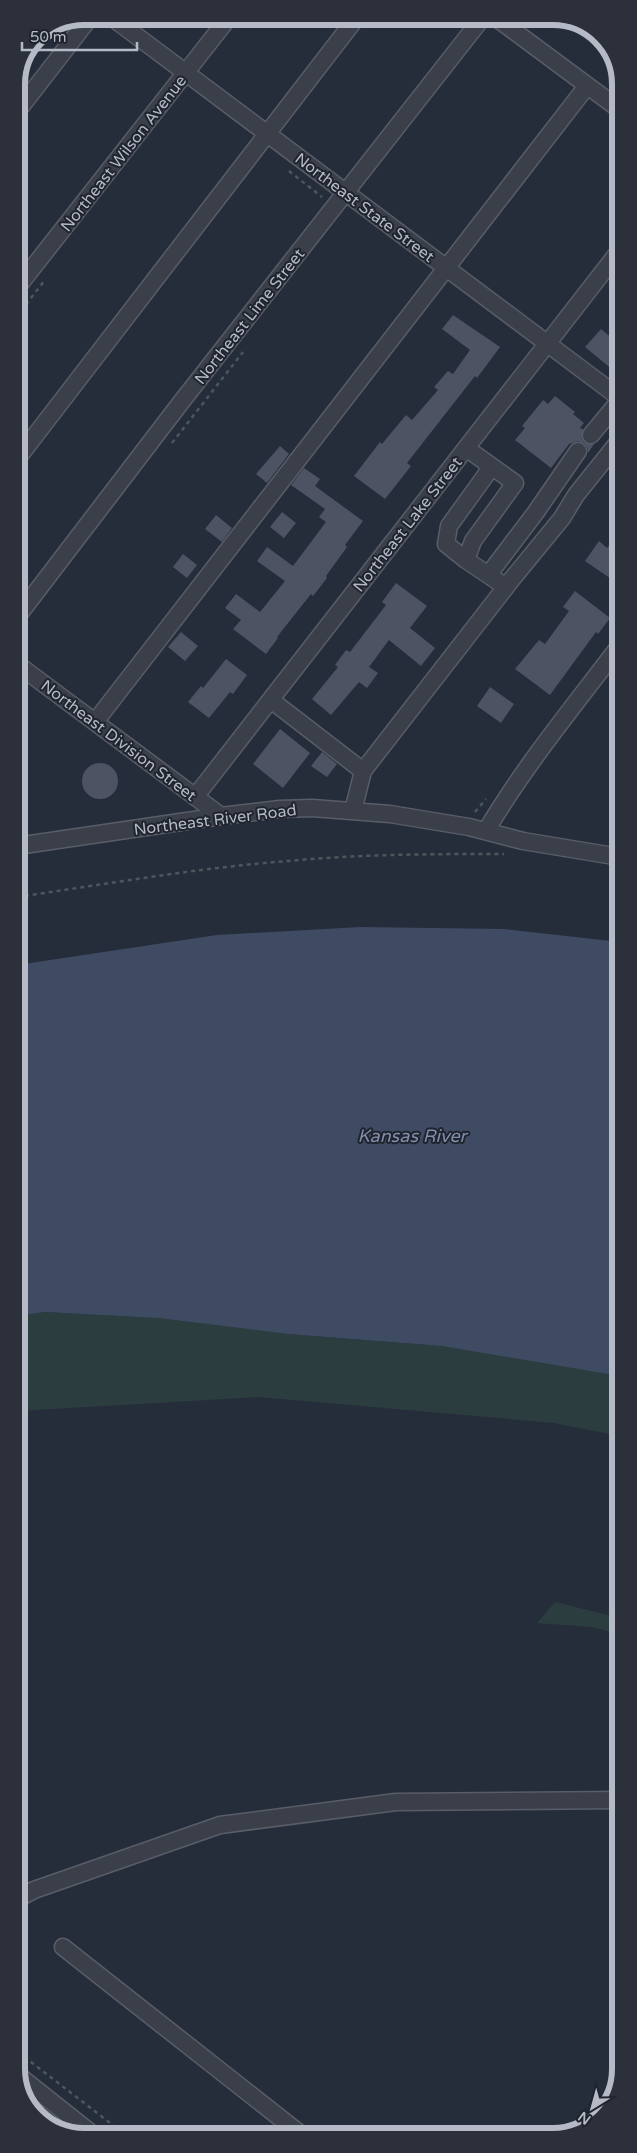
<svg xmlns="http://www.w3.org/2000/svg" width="637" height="2153" font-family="'Varela Round',sans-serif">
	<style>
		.green { fill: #2c3d3f }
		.water { fill: #3f4b63 }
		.building { fill: #4d5362 }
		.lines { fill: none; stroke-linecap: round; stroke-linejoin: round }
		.minor-casing { stroke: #585d68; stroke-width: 19 }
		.path { stroke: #4a585c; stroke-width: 2.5; stroke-dasharray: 4 4; stroke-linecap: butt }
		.minor { stroke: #3a3f4a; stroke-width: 16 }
		.labels { text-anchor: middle; stroke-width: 4; stroke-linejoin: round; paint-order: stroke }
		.street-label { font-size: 16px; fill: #b5bac6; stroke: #1f242f }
		.water-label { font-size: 18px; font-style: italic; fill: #808eaa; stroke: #1f242f }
		.rim { fill: none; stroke: #b5bac6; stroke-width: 6 }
	</style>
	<rect width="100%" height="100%" fill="#262d3a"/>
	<!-- green -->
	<path class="green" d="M45,1312L158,1318L288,1334L442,1346L611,1373L620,1376V1436L554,1423L259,1397L17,1411V1316Z
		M555,1602L620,1618V1634L592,1627L537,1623Z"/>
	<!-- water -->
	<path class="water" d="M360,927L504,929L620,942V1376L442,1346L288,1334L158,1318L45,1312L17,1316V965L217,935Z"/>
	<!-- building -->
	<path class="building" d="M453,315L500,347L477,378L475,376L407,463L411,466L385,499L354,476L380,442L382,444L406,415L412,420L438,390L434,387L448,371L453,374L470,350L442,329Z
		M601,329L620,345V376L585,347Z
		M555,396L575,412L573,414L584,423L580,428L583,429L582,438L584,442L594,444L588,453L587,447L583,443L578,441L569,444L551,468L515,440L525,428L522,426L543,400L548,404Z
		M280,446L289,454L267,483L256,474Z
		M304,468L320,479L315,486L363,521L345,545L347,547L326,576L327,578L313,596L311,594L277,637L278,638L266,654L233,629L241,620L225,608L236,594L260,612L285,581L257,561L267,547L293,566L326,522L319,517L325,509L291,485Z
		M282,512L296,523L284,538L270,527Z
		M216,515L232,528L222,542L205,529Z
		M620,532V585L585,561L599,541L607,548Z
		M183,554L197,565L187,578L173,567Z
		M396,583L427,606L410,628L435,648L421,666L389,640L369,667L378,673L367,688L359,682L331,715L312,699L338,667L335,665L346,650L350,652L386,605L382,602Z
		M575,591L610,618L598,634L596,632L550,695L515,669L539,640L545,644L569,611L563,607Z
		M181,632L198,646L185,661L168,647Z
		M226,659L247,675L233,694L230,692L209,718L188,702L201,686L203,688Z
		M490,687L514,704L501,723L477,706Z
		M280,729L310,753L283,788L253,764Z
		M322,752L337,764L327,777L311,766Z
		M82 781a18 18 0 1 1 36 0a18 18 0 1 1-36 0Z"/>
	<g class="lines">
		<!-- minor casing -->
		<g class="minor-casing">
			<path id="minor" d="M110,16L620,398
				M495,17L619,109
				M16,113L91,16
				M16,289L230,16
				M591,435L620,400
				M466,448L515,483L473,541L466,560L506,587
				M17,459L357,17
				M466,560L446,544L449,526L488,472L487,463
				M489,574L536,512L578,451
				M17,617L182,401L483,17
				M17,664L221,816
				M271,700L363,771
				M95,722L587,86
				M195,797L620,250
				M353,811L363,771L512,579L562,518L576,495L620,440
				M486,831C525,765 574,706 620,645
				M17,846L221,816L280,809L312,808L390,814L469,827L523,841L620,857
				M17,1899L34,1890L220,1825L396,1802L621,1800
				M63,1947L303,2136
				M18,2075L96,2137"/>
		</g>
		<!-- path -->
		<path class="path" d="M244,23L250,16
			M289,171L322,197
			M613,236L619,227
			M16,317L45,280
			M172,443L243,352
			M613,631L620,622
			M475,812L486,799
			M17,897C107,884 197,868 288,861C360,854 432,854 504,854
			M18,2052L127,2136
			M34,2112L51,2125"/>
		<!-- minor -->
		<use href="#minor" class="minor"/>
	</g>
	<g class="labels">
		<!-- street labels -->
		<g class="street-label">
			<text transform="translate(123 153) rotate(-52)" y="6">Northeast Wilson Avenue</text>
			<text transform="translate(365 207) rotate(37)" y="6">Northeast State Street</text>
			<text transform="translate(249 316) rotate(-52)" y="6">Northeast Lime Street</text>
			<text transform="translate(407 524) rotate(-52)" y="6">Northeast Lake Street</text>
			<text transform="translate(119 740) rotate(37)" y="6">Northeast Division Street</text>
			<text transform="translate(215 819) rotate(-7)" y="6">Northeast River Road</text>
		</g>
		<!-- water labels -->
		<g class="water-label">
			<text x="412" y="1142">Kansas River</text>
		</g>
	</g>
	<!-- crop -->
	<path d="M0 0H637V2153H0ZM84 25H553A59 59 0 0 1 612 84V2069A59 59 0 0 1 553 2128H84A59 59 0 0 1 25 2069V84A59 59 0 0 1 84 25Z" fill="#2b303b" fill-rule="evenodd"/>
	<path class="rim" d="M84 25H553A59 59 0 0 1 612 84V2069A59 59 0 0 1 553 2128H84A59 59 0 0 1 25 2069V84A59 59 0 0 1 84 25Z"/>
	<!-- north arrow -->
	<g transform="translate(592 2108) rotate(217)" stroke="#1f242f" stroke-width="4" paint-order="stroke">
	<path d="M0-4L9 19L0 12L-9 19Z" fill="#b5bac6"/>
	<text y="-8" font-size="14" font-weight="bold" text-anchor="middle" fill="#b5bac6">N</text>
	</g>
	<!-- scale -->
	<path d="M22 42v8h115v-8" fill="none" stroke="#b5bac6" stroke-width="2.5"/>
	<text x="30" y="42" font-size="15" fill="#b5bac6" stroke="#1f242f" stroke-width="4" paint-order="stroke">50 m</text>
</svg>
